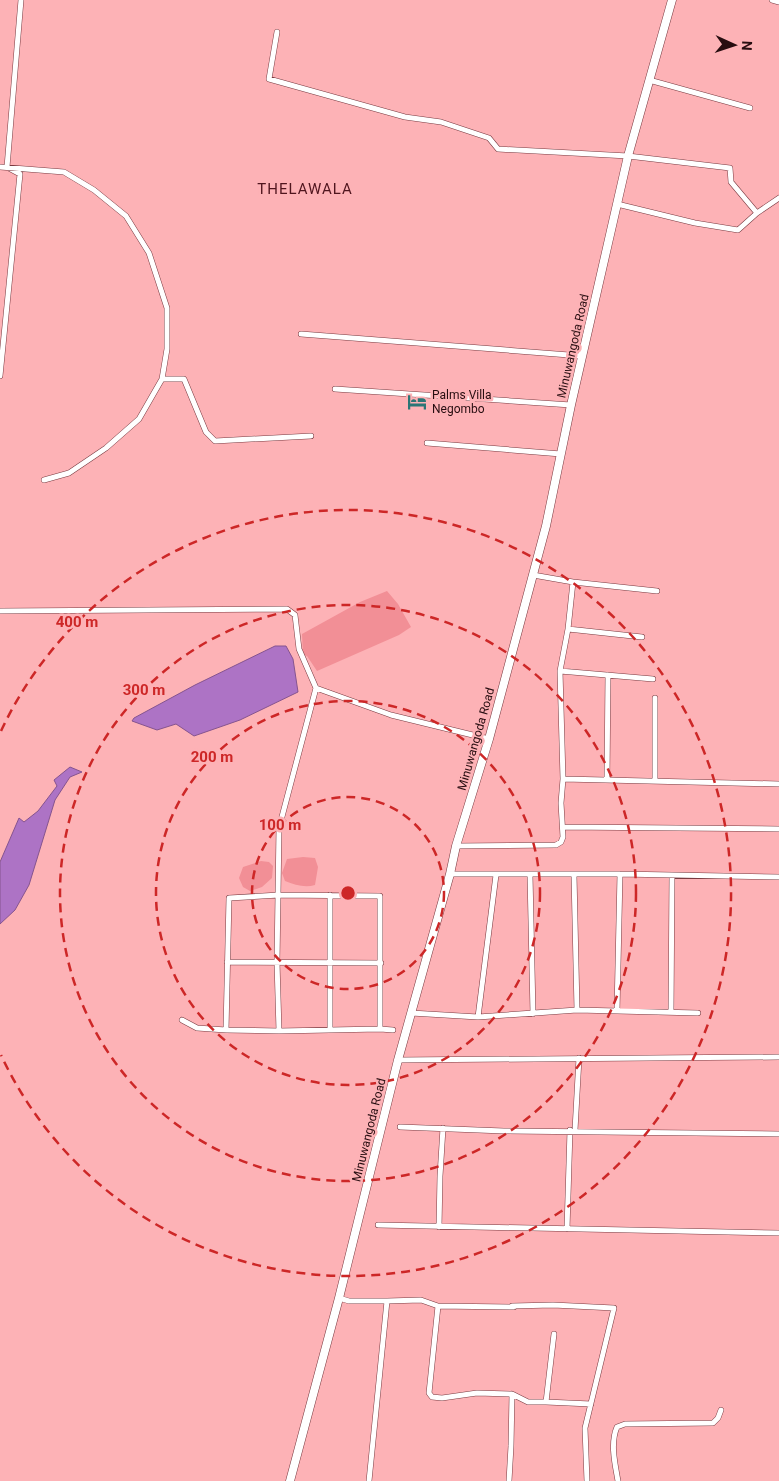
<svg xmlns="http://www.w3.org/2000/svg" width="779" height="1481" font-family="Roboto,sans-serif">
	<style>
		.green { fill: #f28f96 }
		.water { fill: #ad73c5; stroke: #85548f }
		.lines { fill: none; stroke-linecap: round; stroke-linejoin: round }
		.street-casing { stroke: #793a40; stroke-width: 6 }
		.primary-casing { stroke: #793a40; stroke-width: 9 }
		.street { stroke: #fff; stroke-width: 5 }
		.primary { stroke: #fff; stroke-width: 8 }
		.ring { fill: none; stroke: #cd2727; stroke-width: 2.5; stroke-dasharray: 9 6 }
		.labels { text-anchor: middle; stroke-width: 5; stroke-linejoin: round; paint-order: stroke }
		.street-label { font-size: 12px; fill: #270d10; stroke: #fdb2b6 }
		.poi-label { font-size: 12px; fill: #270d10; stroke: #fdb2b6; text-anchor: start }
		.quarter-label { font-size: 15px; letter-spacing: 1px; fill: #50151e; stroke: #fdb2b6 }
		.centre { fill: #cd2727; stroke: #fdb2b6; stroke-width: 2.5 }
		.ring-label { font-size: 15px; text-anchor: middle; font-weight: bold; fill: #cd2727; stroke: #fdb2b6; stroke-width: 5; stroke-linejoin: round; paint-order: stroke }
	</style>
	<rect width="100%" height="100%" fill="#fdb2b6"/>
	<!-- green -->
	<path class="green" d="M387,591L398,604L411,627L399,635L317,671L307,656L303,655L302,634L360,602Z
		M303,857L315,858L318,867L315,885C305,888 295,885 285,881L282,873L287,859Z
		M261,861L269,862L273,866L272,878L262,887L250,891L243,887L239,878L243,867Z"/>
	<!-- water -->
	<path class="water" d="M275,646H286L293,659L298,692L240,720L194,736L176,724L157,730L132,721L134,718L195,685Z
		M70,767L82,772L70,777L55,800L29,885L15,910L0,924V862L19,818L24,822L38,811L57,786L54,780Z"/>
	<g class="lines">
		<!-- street casing -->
		<g class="street-casing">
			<path id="street" d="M772,0L779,2
				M277,32L269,79L405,117L441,122L489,138L498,149L628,156L730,168L731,182L757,213
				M649,80L750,108
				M0,167L64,172L94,190L126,216L149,253L167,308V349L162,379L139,419L106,448L69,473L44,480
				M617,204L695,223L738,230L757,213L779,198
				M301,334L582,356
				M0,376L20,174L7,167L21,0
				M162,379H184L206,432L215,441L311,436
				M335,389L571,405
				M427,443L561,454
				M533,575L573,582
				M0,611L287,609L295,615L299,649L316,688L391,715L489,739
				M568,629L642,637
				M560,671L653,679
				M655,698V781
				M563,779L779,784
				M607,779L608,675
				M563,827L779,829
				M456,846L556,845L561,842L563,837L561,803L563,779L560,671L568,629L573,582L657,591
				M450,874H620L779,877
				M530,875L533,1014
				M574,875L577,1010
				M330,895V1029
				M227,962L381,963
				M617,1011L620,874
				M671,1012L672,875
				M411,1013L478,1017L577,1010L698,1013
				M478,1017L496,875
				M182,1020L197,1028L226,1030L279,1031L380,1029L393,1030
				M226,1030L229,898L279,895L380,896V1029
				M279,1031L277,962L279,828L316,688
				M398,1060L779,1057
				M400,1127L504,1131L779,1134
				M575,1130L579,1058
				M378,1225L779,1233
				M439,1227L440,1176L443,1128
				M567,1229L570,1130
				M339,1298L349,1301H387
				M512,1306L553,1305L614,1308L585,1428L587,1481
				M554,1334L546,1402L591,1404
				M512,1394L528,1402H546
				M369,1481L387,1301L421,1300L438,1306
				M509,1481L511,1446L512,1394L477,1393L442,1398L432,1397L429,1393L438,1306L514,1307
				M618,1481C615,1464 610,1443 617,1427L625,1424L713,1423L718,1418L721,1410"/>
		</g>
		<!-- primary casing -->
		<g class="primary-casing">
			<path id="primary" d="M290,1481L339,1298L398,1060L450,874L456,846L489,739L546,526L571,405L628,156L672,0"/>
		</g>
		<!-- street -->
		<use href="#street" class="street"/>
		<!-- primary -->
		<use href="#primary" class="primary"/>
	</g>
	<!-- distance rings -->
	<g class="ring">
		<circle cx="348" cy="893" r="96"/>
		<circle cx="348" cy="893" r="192"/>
		<circle cx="348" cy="893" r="288"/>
		<path d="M1 731A383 383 0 1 1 1 1055"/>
	</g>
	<!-- icons -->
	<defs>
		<g id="hotel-bare" transform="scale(1.5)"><path d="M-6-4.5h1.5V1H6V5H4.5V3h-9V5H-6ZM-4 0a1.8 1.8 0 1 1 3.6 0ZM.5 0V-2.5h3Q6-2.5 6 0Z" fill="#2b7576" stroke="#fdb2b6" stroke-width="2.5" paint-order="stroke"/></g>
	</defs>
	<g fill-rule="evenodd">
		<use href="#hotel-bare" x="417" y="402"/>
	</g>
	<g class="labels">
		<!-- street labels -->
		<g class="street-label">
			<text transform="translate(573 346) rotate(-77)" y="4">Minuwangoda Road</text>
			<text transform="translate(476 739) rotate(-74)" y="4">Minuwangoda Road</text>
			<text transform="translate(369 1130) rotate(-76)" y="4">Minuwangoda Road</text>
		</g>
		<!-- poi labels -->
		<g class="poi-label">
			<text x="432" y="399">Palms Villa<tspan x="432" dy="14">Negombo</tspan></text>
		</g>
		<!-- quarter labels -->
		<g class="quarter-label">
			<text x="305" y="194">THELAWALA</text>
		</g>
	</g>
	<circle cx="348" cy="893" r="8" class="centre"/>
	<g class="ring-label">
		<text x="77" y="627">400 m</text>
		<text x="144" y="695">300 m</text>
		<text x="212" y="762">200 m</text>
		<text x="280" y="830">100 m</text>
	</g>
	<!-- north arrow -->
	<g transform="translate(734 45) rotate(93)" stroke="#fdb2b6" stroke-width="4" paint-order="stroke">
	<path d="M0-4L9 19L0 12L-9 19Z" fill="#270d10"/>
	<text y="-8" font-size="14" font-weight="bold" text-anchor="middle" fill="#270d10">N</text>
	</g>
</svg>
